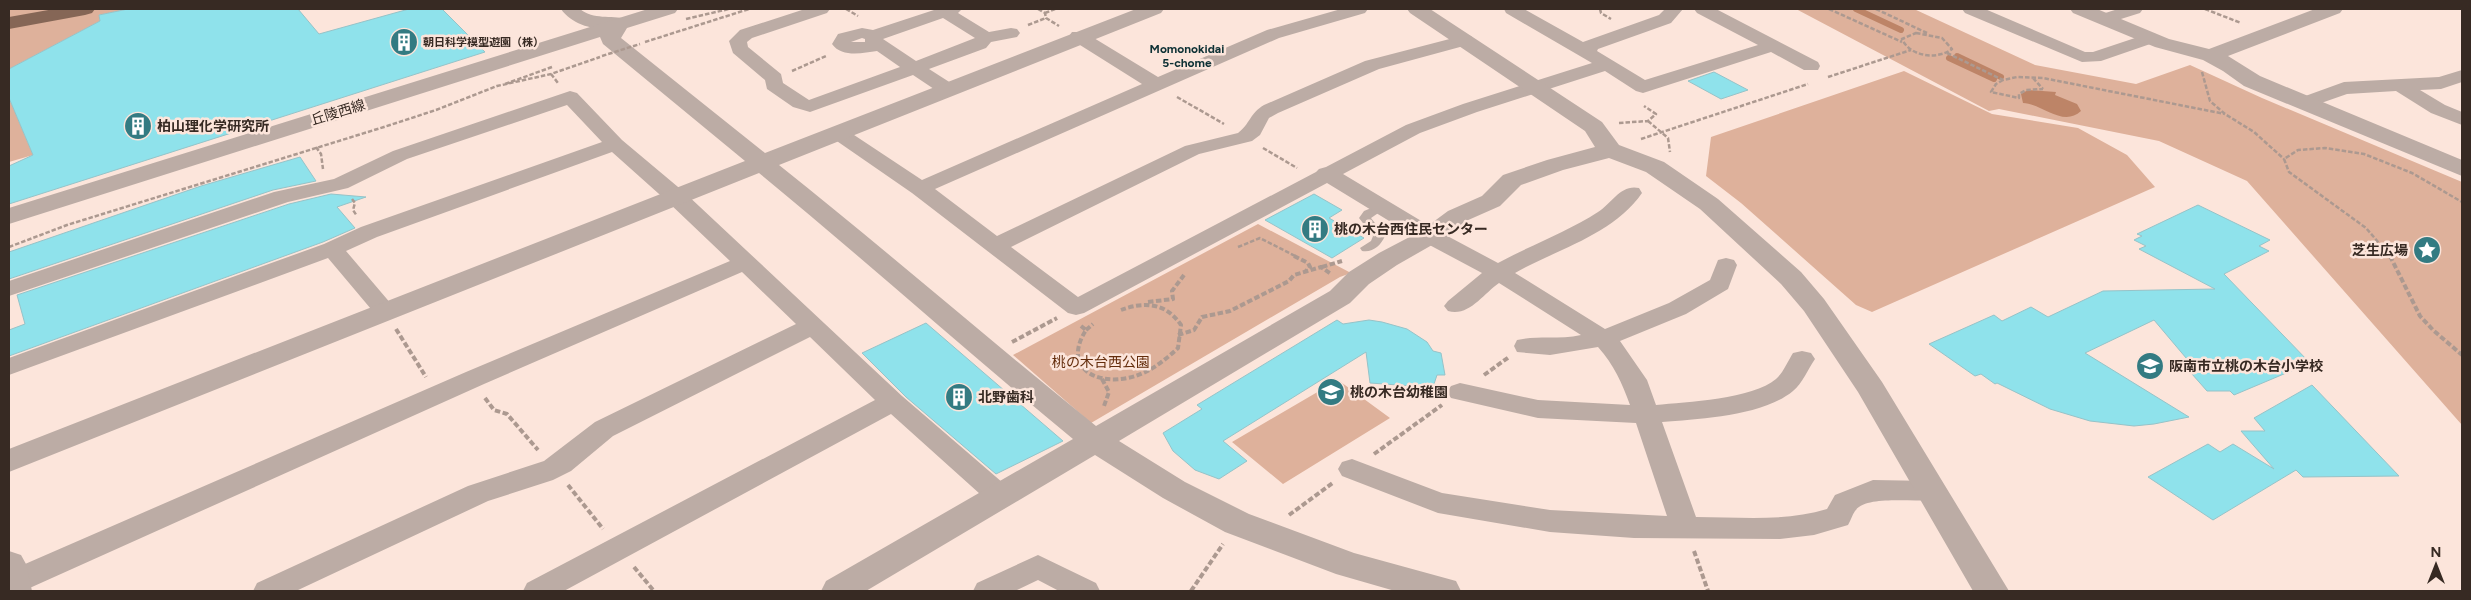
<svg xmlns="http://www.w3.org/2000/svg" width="2471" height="600" font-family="Figtree,'Noto Sans JP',sans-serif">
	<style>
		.green { fill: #deb19b }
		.water { fill: #bd8467 }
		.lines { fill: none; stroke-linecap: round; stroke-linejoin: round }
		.stream { stroke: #bd8467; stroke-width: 6 }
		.building { fill: #8fe2eb; stroke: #96c3c8 }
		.path-far1 { stroke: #ac9990; stroke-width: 2.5; stroke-dasharray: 4.5 2; stroke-linecap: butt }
		.path { stroke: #ac9990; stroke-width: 4; stroke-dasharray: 5.5 2.5; stroke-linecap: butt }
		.service { fill: #bcaca5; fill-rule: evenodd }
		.minor { fill: #bcaca5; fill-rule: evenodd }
		.tertiary { fill: #bcaca5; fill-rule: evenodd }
		.motorway { fill: #856656; fill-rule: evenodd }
		.path-bridge { stroke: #ac9990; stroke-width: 2.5; stroke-dasharray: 4.5 2; stroke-linecap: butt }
		.labels { text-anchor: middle; stroke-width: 5; stroke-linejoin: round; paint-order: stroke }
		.far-poi-label { font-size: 11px; font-weight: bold; fill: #372a23; stroke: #fce5db; text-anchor: start }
		.far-neighbourhood-label { font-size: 12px; font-weight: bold; fill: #0e3135; stroke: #fce5db }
		.street-label { font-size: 14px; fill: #372a23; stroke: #fce5db }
		.poi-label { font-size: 14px; font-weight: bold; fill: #372a23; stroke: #fce5db; text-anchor: start }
		.park-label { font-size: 14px; fill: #642d0c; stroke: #fce5db }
	</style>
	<rect width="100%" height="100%" fill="#fce5db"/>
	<!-- green -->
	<path class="green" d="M9,9H128L99,15L100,21L9,69Z
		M1796,9H1914L2035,65L2136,84L2190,65L2262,98L2462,182V425L2247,181L2159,141L1999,109L1989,111Z
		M1904,71L1992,114L2078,128L2127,155L2155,187L1872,312L1856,305L1741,203L1706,176L1711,137Z
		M9,98L33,155L9,162Z
		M1258,224L1351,273L1340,277L1091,423L1013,355Z
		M1338,380L1390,418L1283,484L1232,442Z"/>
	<!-- water -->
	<path class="water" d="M2028,90L2056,92L2055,95L2077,104L2081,111C2063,128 2041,103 2023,103L2021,94Z"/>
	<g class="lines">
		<!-- stream -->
		<path class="stream" d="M1856,9L1901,30
			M1957,56L2001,77
			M1949,58L1994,79"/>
	</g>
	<!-- building -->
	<path class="building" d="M128,9H298L319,34L409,9H442L485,52L9,204V166L33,155L9,98V69L100,21L99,15Z
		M1714,72L1748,90L1721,99L1688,81Z
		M300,157L316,181L273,190L9,279V252L201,186Z
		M331,194L366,197L337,207L355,228L323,242L9,356V330L25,324L17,295L289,204Z
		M1314,194L1342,210L1329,218L1364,238L1332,258L1265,220Z
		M2198,205L2270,240L2259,246L2269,251L2224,274L2310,363L2234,395L2230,391H2207L2184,365H2192L2154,320L2085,353L2189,417L2154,424L2134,426L2090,421L2050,409L1997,383L1995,384L1981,374L1975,376L1929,344L1994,315L2002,321L2031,307L2048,317L2103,291L2215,289L2139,249L2146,246L2134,240L2142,236L2137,234Z
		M1337,320L1343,324L1369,320L1382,322L1407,329L1427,342L1433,351L1441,353L1445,375H1437L1434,384L1426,387L1370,383L1366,352L1223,441L1247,461L1219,479L1195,470L1173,451L1163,433L1202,409L1197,405Z
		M926,323L1063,441L996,474L906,397L862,353Z
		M2312,385L2399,476L2303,477L2296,470L2213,520L2148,477L2208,444L2220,452L2233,444L2274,469L2241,431H2265L2254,418Z"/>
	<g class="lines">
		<!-- path-far1 -->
		<path class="path-far1" d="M846,9L858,16
			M1038,9L1045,13L1046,18L1059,26
			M1600,9L1601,13L1611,19
			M1829,9L1902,42
			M1876,9L1927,33
			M2205,9L2241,23
			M1045,13L1055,9
			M686,19L729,9
			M1028,25L1046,18
			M1916,33L1942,38L1952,49C1938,60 1910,57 1902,39Z
			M645,42L749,9
			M1947,53L2003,80L2017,77L2043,78L2225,114
			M792,71L826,56
			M2202,72L2210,101L2225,114L2254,132L2284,159
			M551,74L558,83
			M1828,77L1911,50
			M2033,78L2043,89
			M2003,80L1996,84L1991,92L2019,98V94L2026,90L2043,89
			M505,84L552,67
			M1177,97L1224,124
			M1648,121L1668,138L1670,152
			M1619,123L1648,121L1656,114L1644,106
			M1641,139L1808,84
			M316,147L321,154L323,169
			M1263,148L1297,168
			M352,199L355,203L353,210L357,216
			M9,247L67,225L384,127L436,110L497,86L551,74L600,57
			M1238,247L1260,238L1297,257
			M2391,257L2366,228L2289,172L2284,159L2298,150L2325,148L2364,154L2412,173L2462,202"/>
		<!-- path -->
		<path class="path" d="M1294,256L1308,263L1310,267L1305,272
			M2390,256L2420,316L2433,330L2462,355
			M1322,267L1342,261
			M1148,302L1173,299L1172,291L1184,275
			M1081,326L1086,330C1063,366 1093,385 1128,378C1148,374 1164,361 1178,348L1181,325C1166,303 1145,301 1121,310
			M396,329L426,377
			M1086,330L1093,324
			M1178,335L1194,330L1202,317L1230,311L1289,281L1294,275L1321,267L1331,274
			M1012,342L1057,318
			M1484,375L1509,357
			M1102,379L1109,392L1104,406
			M485,398L494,410L507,414L538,450
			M1374,454L1442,405
			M568,485L603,529
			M1289,515L1334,482
			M1694,551L1708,591
			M634,567L654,591
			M1191,591L1223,544"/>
		<!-- service -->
		<path class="service" d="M1381,204L1387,207L1371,218L1385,236C1381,245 1373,253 1362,251L1360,248L1371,241L1373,236L1359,218L1364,211Z"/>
		<!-- minor -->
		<path class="minor" d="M561,9H580C594,20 610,15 627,19L630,23L627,27C605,32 575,29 561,9Z
			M805,9H830L827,13L752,38L747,42L748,47L781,74L783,83L809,100L900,67L877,51C863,53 842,58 832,44L838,34L862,28L873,30L937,9H962L958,13L989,32L1011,28L1017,29L1020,33L1017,37L991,42L986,48L929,69L954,85L957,89L954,93H940L913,75L810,112L793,107L767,89L765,80L733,53L729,41L740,30ZM943,18L975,38L916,61L883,39ZM862,38L865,39V42H851Z
			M1341,9H1368L1365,13L1279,38L935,189L997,236L1185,146L1238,133C1250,124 1250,113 1264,105L1365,61L1465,35L1471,36L1474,40L1471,44L1379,69L1278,113L1269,118L1260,135L1252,141L1199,154L1011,247L1078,297L1316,172L1319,169L1326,167L1406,125L1463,104L1592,63L1506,13L1504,9H1524L1583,42L1659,15L1665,9H1683L1671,23L1598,49L1597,51L1645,80L1758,45L1697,13L1694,9H1716L1818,62L1820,66L1818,70H1804L1771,52L1643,93L1636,91L1605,71L1477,112L1420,133L1343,174L1438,231L1498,263C1531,245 1567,232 1598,212C1612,203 1621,184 1639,188L1642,193C1613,235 1557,249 1515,273L1605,329L1669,303L1710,280L1718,260L1726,258L1734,260L1737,265L1728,289L1686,314L1620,341L1647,380L1656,405C1686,402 1753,399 1776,379C1783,373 1788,361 1793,353L1802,351L1811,353L1815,359C1808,369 1802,384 1793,391C1763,416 1700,419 1662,422L1696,517C1739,517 1785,522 1827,509L1835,495L1873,480L1932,481L1942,484L1946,491L1942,498C1921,505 1868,493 1855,511C1852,515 1851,520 1848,525L1814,535L1780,539L1634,538L1550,532L1438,513L1342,476L1338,469L1342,462L1352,459L1442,493L1550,510L1667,516L1636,423L1538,418L1451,398L1447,392L1451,386L1460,383L1538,400L1630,405C1622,383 1614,365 1598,347L1550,355L1517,352L1514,346L1517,340C1537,335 1560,340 1581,335L1499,283C1483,294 1469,317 1448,311L1444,306L1448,301L1482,273L1422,241L1327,183L1084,313L1076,315L1068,313L912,193L831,137L828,133L831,129L838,127L845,129L922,180L1142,84L1072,40L1069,36L1072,32H1084L1158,77L1267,30Z
			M1962,9H1985L2085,52H2093L2150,33L2156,34L2159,38L2156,42L2101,61L2082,62L1965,13Z
			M2118,9H2143L2140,13L2105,24L2099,23L2096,19L2099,15Z
			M2462,70V82L2441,89L2420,90L2445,105L2462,112V125L2431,113L2396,91L2347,94L2304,109L2297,107L2294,103L2297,99L2344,82L2439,77Z
			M570,91L577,93L622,140L684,192L902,396L1010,489L1014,496L1010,503L1000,506L990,503L891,414L564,591H523L527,583L875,400L810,337L613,436L571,471L553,480L488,501L296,591H253L257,583L468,486L544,461L595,422L796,324L742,272L484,384L23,591H9V571L466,372L730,261L668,202L612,152L377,237L346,251L392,305L396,310L392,315L384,317L376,315L328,258L9,375V358L324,244L361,227L602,142L567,105L407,159L348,188L288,202L9,296V281L274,192L334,179L393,151Z
			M1038,555L1096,583L1100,591H1059L1038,580L1015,591H973L977,583Z"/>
		<!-- tertiary -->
		<path class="tertiary" d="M648,9H678L675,13L627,28L621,38L765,153L1136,9H1164L1161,13L779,165C886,250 989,340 1096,426L1330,291L1349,272L1379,253L1421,231L1448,211L1482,196L1503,175L1547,160L1595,147L1585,131L1410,13L1407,9H1430L1602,122L1619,145L1664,162L1718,199L1801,272L1824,299L1882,382L2009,591H1973L1858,392L1804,311L1781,284L1700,209L1646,172L1609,158L1563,170L1521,185L1500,206L1466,221L1439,241L1397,265L1369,284L1350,303L1119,441L1185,482L1249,514L1354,553L1456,581L1461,591H1395L1336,574L1225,532L1163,498L1095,455L866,591H821L826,581L1073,439C967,352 865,260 759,173L9,472V449L745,161L603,44L600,37L9,224V208Z
			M2070,9H2097L2169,39L2209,49L2315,9H2343L2340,13L2228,56L2260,76L2462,160V176L2244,86L2223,71L2203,60L2155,47L2073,13Z
			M9,551L21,555L26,564L32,591H9Z"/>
		<!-- motorway -->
		<path class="motorway" d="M54,9H95L92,13L85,15L9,29V17Z"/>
		<!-- path-bridge -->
		<path class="path-bridge" d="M602,56L640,44"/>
	</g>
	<!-- icons -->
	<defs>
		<g id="building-disc" transform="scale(1.4375)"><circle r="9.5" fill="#337b82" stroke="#fce5db"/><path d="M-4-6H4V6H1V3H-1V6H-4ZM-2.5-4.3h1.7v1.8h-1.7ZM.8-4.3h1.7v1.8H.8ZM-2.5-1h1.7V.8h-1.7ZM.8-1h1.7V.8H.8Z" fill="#fff"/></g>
		<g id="sight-disc" transform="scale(1.4375)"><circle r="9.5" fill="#337b82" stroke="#fce5db"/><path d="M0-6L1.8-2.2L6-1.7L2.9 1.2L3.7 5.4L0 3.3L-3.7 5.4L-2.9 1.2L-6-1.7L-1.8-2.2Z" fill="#fff"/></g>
		<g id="school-disc" transform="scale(1.4375)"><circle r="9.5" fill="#337b82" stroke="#fce5db"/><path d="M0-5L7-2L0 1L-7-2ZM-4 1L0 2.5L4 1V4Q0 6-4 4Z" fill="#fff"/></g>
	</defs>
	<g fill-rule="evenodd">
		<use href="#building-disc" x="404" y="42"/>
		<use href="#building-disc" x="138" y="126"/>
		<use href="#building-disc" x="1315" y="229"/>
		<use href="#sight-disc" x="2427" y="250"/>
		<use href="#school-disc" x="2150" y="366"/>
		<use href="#school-disc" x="1331" y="392"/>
		<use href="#building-disc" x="959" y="397"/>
	</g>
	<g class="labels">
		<!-- far-poi labels -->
		<g class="far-poi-label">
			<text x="423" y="46">朝日科学模型遊園（株）</text>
		</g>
		<!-- far-neighbourhood labels -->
		<g class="far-neighbourhood-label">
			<text x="1187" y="53">Momonokidai<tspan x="1187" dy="14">5-chome</tspan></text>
		</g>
		<!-- street labels -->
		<g class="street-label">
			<text transform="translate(338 112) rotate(-17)" y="5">丘陵西線</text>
		</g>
		<!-- poi labels -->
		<g class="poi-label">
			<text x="157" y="131">柏山理化学研究所</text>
			<text x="1334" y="234">桃の木台西住民センター</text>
			<text x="2408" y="255" text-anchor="end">芝生広場</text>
			<text x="2169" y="371">阪南市立桃の木台小学校</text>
			<text x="1350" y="397">桃の木台幼稚園</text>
			<text x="978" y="402">北野歯科</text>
		</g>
		<!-- park labels -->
		<g class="park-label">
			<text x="1101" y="367">桃の木台西公園</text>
		</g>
	</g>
	<!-- border -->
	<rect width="2471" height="600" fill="none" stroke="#372a23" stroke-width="20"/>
	<!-- north arrow -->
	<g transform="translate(2436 565)" stroke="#fce5db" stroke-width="4" paint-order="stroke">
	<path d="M0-4L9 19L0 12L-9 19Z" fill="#372a23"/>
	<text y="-8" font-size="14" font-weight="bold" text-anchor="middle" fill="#372a23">N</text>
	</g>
</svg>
